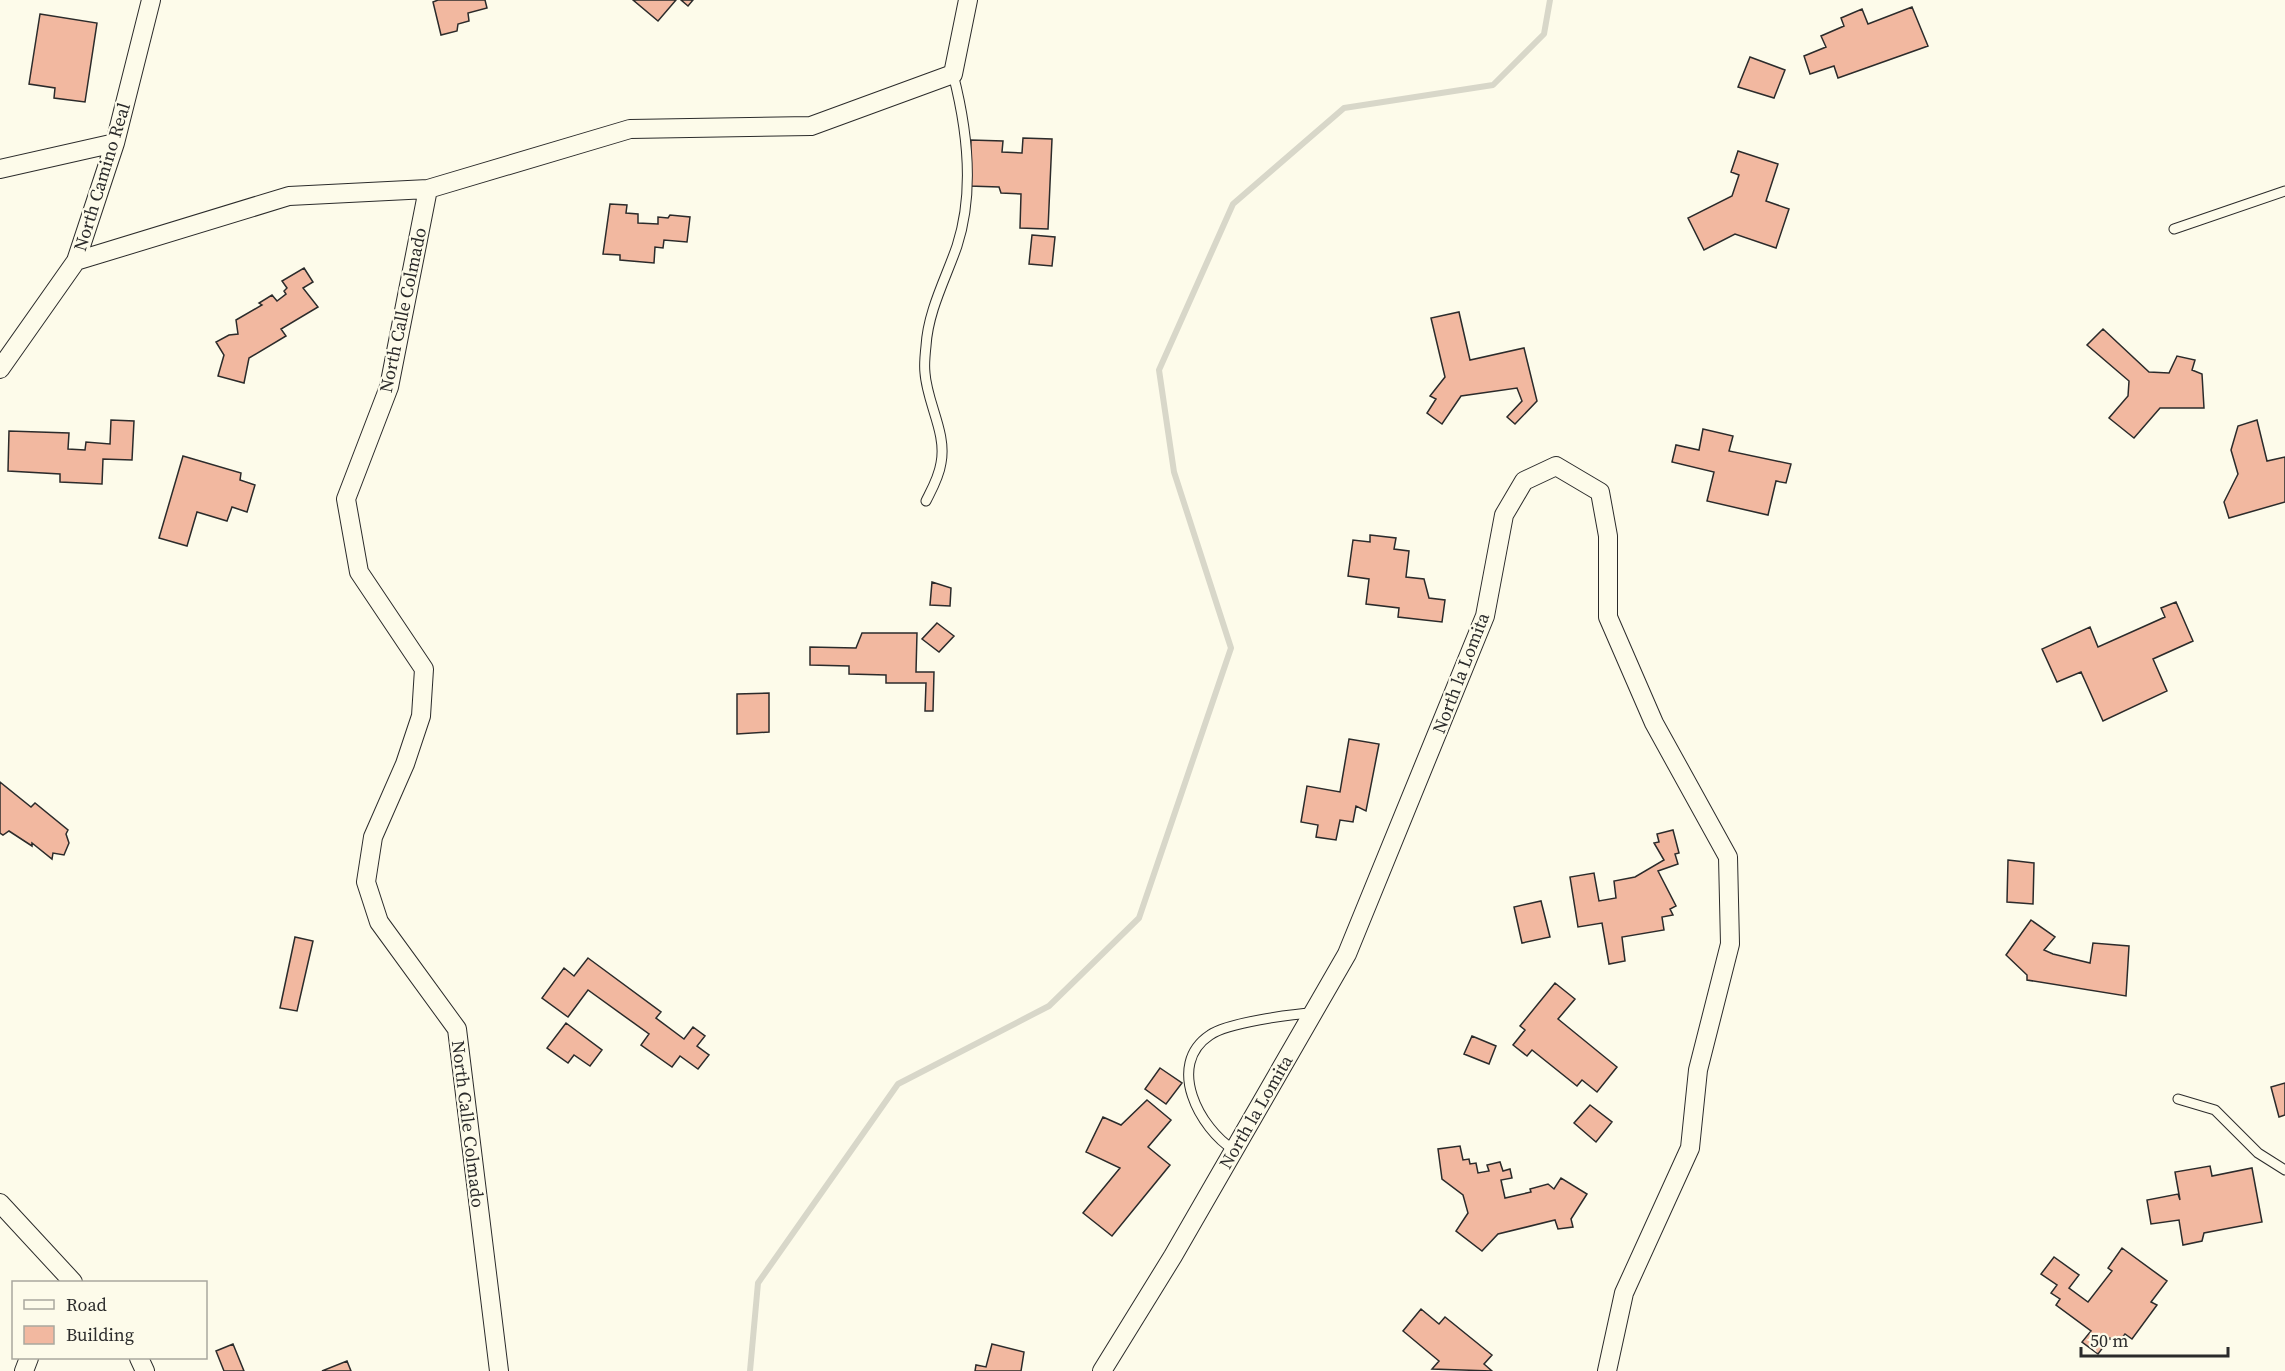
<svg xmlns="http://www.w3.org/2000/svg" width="2285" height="1371" font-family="'Source Serif 4',serif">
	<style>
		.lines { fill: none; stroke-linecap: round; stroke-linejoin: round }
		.stream { stroke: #d8d7c9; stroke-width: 6 }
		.building { fill: #f2b8a0; stroke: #2b2b2b; stroke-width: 1.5 }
		.service-casing { stroke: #2b2b2b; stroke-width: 11 }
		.minor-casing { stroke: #2b2b2b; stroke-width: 20 }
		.service { stroke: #fdfbea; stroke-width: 9 }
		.minor { stroke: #fdfbea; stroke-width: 18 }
		.labels { text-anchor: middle; stroke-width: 4.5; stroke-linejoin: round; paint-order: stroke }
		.street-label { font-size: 18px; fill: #2b2b2b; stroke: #fdfbea }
	</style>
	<rect width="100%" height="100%" fill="#fdfbea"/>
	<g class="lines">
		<!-- stream -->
		<path class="stream" d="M750,1371L758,1283L898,1084L1049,1006L1139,918L1231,648L1174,472L1159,370L1233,204L1344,108L1493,85L1544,34L1550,0"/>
	</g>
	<!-- building -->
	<path class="building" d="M438,0H485L487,8L468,13L469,21L458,24L457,31L441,35L433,2Z
		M633,0H676L658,21Z
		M681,0H693L688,6Z
		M1912,7L1928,46L1838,78L1834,66L1810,74L1804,56L1826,47L1821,36L1844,26L1841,18L1862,9L1868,24Z
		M40,14L97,23L85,102L54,98L55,88L29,84Z
		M1750,57L1785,70L1774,98L1738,87Z
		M1023,138L1052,139L1048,229L1020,228L1021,194L1001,193L999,187L969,186L971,140L1003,141L1002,152L1022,153Z
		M1738,151L1778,164L1766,201L1789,209L1776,248L1735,234L1704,250L1688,218L1732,196L1739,175L1731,172Z
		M610,204L627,205L626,213L638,214V223L658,224V217L668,218L670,215L690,217L687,242L664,240L663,248L655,247L654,263L620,260V255L603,254Z
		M1032,235L1055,237L1052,266L1029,264Z
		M304,268L313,282L303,288L318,307L281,329L286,336L249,358L244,383L218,376L224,355L216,342L229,335L238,334L236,320L262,305L259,303L272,295L277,301L286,294L284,291L287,288L282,281Z
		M1459,312L1470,360L1524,348L1537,401L1515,424L1507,417L1522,401L1517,388L1461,396L1442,424L1427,413L1436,399L1430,396L1445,377L1431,318Z
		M2103,329L2149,372L2169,373L2177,356L2195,360L2192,370L2202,374L2204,408H2160L2134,438L2109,418L2128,396L2129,381L2087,345Z
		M111,420L134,421L132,460L103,459L102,484L60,482V474L8,471L9,431L69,433L68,449L85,450L86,442L110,444Z
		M2257,420L2267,461L2285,457V502L2229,518L2224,502L2238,474L2231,450L2238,426Z
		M1703,429L1733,436L1729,451L1791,464L1786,483L1776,481L1768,515L1707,501L1714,472L1672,462L1676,445L1699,450Z
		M183,456L241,473L240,480L255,485L247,512L232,507L227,521L197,512L187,546L159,538Z
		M1370,535L1396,538L1394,549L1409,551L1406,577L1424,579L1429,598L1445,600L1442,622L1398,617L1399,608L1366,604L1369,579L1348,576L1353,540L1370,542Z
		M932,582L951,588L950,606L930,605Z
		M2176,602L2193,641L2153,659L2167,691L2103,721L2081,672L2057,682L2042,649L2090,627L2098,647L2165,617L2161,608Z
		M937,623L954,636L939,652L922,639Z
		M862,633H917L916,672H934L933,711H925L926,683H886V675L849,674V666L810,665V647L856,648Z
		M769,693V732L737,734V694Z
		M1349,739L1379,744L1366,811L1356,806L1353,822L1340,820L1336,840L1316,837L1318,825L1301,822L1307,786L1340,792Z
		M0,782L31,807L35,803L68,830L66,834L69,843L64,855L53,853L52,859L32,843V846L9,831L3,835L0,833Z
		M1673,830L1679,853L1675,854L1678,864L1658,871L1676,906L1670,909L1673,915L1662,917L1664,930L1622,937L1625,961L1609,964L1602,923L1578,927L1570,877L1594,873L1599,901L1616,898L1614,881L1635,877L1664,860L1654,843L1659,842L1657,834Z
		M2008,860L2034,863L2033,904L2007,902Z
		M1541,901L1550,937L1522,943L1514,907Z
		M2031,920L2055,937L2044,950L2053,954L2090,963L2093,943L2129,946L2126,996L2027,980V975L2006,955Z
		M295,937L313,941L297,1011L280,1008Z
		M588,958L661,1012L656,1018L684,1039L693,1027L705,1036L697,1046L709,1055L698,1069L680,1056L672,1067L641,1045L649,1034L588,990L568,1017L542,998L564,968L574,976Z
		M1555,983L1575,999L1558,1019L1617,1067L1597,1092L1582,1080L1577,1086L1532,1050L1527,1056L1513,1045L1525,1030L1520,1026Z
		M566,1023L602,1050L590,1066L574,1055L568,1063L547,1048Z
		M1472,1036L1496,1046L1489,1064L1464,1054Z
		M1160,1068L1182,1083L1166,1104L1145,1089Z
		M2285,1083V1115L2279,1117L2271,1087Z
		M1147,1100L1171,1120L1148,1147L1170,1165L1112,1236L1083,1213L1120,1168L1086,1152L1103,1117L1121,1125Z
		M1590,1105L1612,1122L1596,1142L1574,1123Z
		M1460,1146L1463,1160L1469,1159L1470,1164L1476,1163L1478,1173L1489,1171L1487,1165L1500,1162L1503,1171L1510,1169L1512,1178L1501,1180L1505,1198L1531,1192L1530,1189L1548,1184L1554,1189L1561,1178L1587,1194L1571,1219L1573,1227L1558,1229L1555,1220L1498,1234L1482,1251L1456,1231L1468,1213L1463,1195L1442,1179L1438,1149Z
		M2210,1166L2212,1176L2252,1168L2262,1222L2204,1233L2202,1241L2183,1245L2179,1220L2151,1224L2147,1200L2178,1194L2180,1200L2175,1172Z
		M2122,1248L2167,1281L2151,1302L2157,1305L2132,1339L2125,1334L2117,1344L2110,1338L2098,1354L2082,1342L2091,1331L2056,1305L2060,1299L2051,1293L2057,1285L2041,1274L2054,1257L2079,1275L2069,1288L2088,1302L2112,1271L2108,1268Z
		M1421,1309L1439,1324L1445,1317L1492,1355L1484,1364L1492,1371L1432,1369L1439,1361L1403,1331Z
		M233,1344L244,1371H224L216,1351Z
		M992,1344L1024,1352L1021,1371H975L976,1365L986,1367Z
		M347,1361L351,1371H322Z"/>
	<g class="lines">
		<!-- service casing -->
		<g class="service-casing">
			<path id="service" d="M2174,229L2285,191
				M926,501C932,489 939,477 941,463C947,433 927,403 925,373C924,365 925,355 926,346C928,311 946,278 957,246C975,191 967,128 953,74
				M2178,1099L2215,1110L2258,1153L2285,1170
				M1234,1150C1200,1129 1165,1065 1210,1035C1227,1023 1291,1014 1313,1013"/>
		</g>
		<!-- minor casing -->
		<g class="minor-casing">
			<path id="minor" d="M0,169L115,143
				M428,189L389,387L346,499L359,572L424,669L421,716L405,764L373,837L366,882L379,922L457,1029L499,1371
				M76,261L289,196L428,189L630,129L811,126L953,74L968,0
				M0,369L76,261L115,143L151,0
				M0,1203L73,1282
				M139,1358L145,1371
				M24,1371L29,1358
				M1102,1371L1173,1256L1347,954L1485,616L1504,515L1524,481L1556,466L1600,492L1608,536V617L1654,723L1728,857L1730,944L1698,1070L1690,1148L1624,1293L1607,1371"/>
		</g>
		<!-- service -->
		<use href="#service" class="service"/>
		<!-- minor -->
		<use href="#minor" class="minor"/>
	</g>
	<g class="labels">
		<!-- street labels -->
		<g class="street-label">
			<text transform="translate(102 177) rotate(-73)" y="6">North Camino Real</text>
			<text transform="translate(403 310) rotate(-78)" y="6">North Calle Colmado</text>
			<text transform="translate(1461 673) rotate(-69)" y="6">North la Lomita</text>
			<text transform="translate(1256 1112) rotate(-60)" y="6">North la Lomita</text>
			<text transform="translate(468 1124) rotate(83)" y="6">North Calle Colmado</text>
		</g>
	</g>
	<!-- legend -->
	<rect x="12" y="1281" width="195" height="78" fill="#fdfbea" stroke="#a9a89e" stroke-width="1.5"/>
	<rect x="24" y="1300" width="30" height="9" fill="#fdfbea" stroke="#a9a89e" stroke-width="1.5"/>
	<text x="66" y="1311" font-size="18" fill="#2b2b2b">Road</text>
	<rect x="24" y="1326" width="30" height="18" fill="#f2b8a0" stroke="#a9a89e" stroke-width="1.5"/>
	<text x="66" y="1341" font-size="18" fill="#2b2b2b">Building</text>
	<!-- scale -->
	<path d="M2081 1347v9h147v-9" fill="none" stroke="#2b2b2b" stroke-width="3"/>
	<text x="2090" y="1347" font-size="18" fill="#2b2b2b" stroke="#fdfbea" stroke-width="4.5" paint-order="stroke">50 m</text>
</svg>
